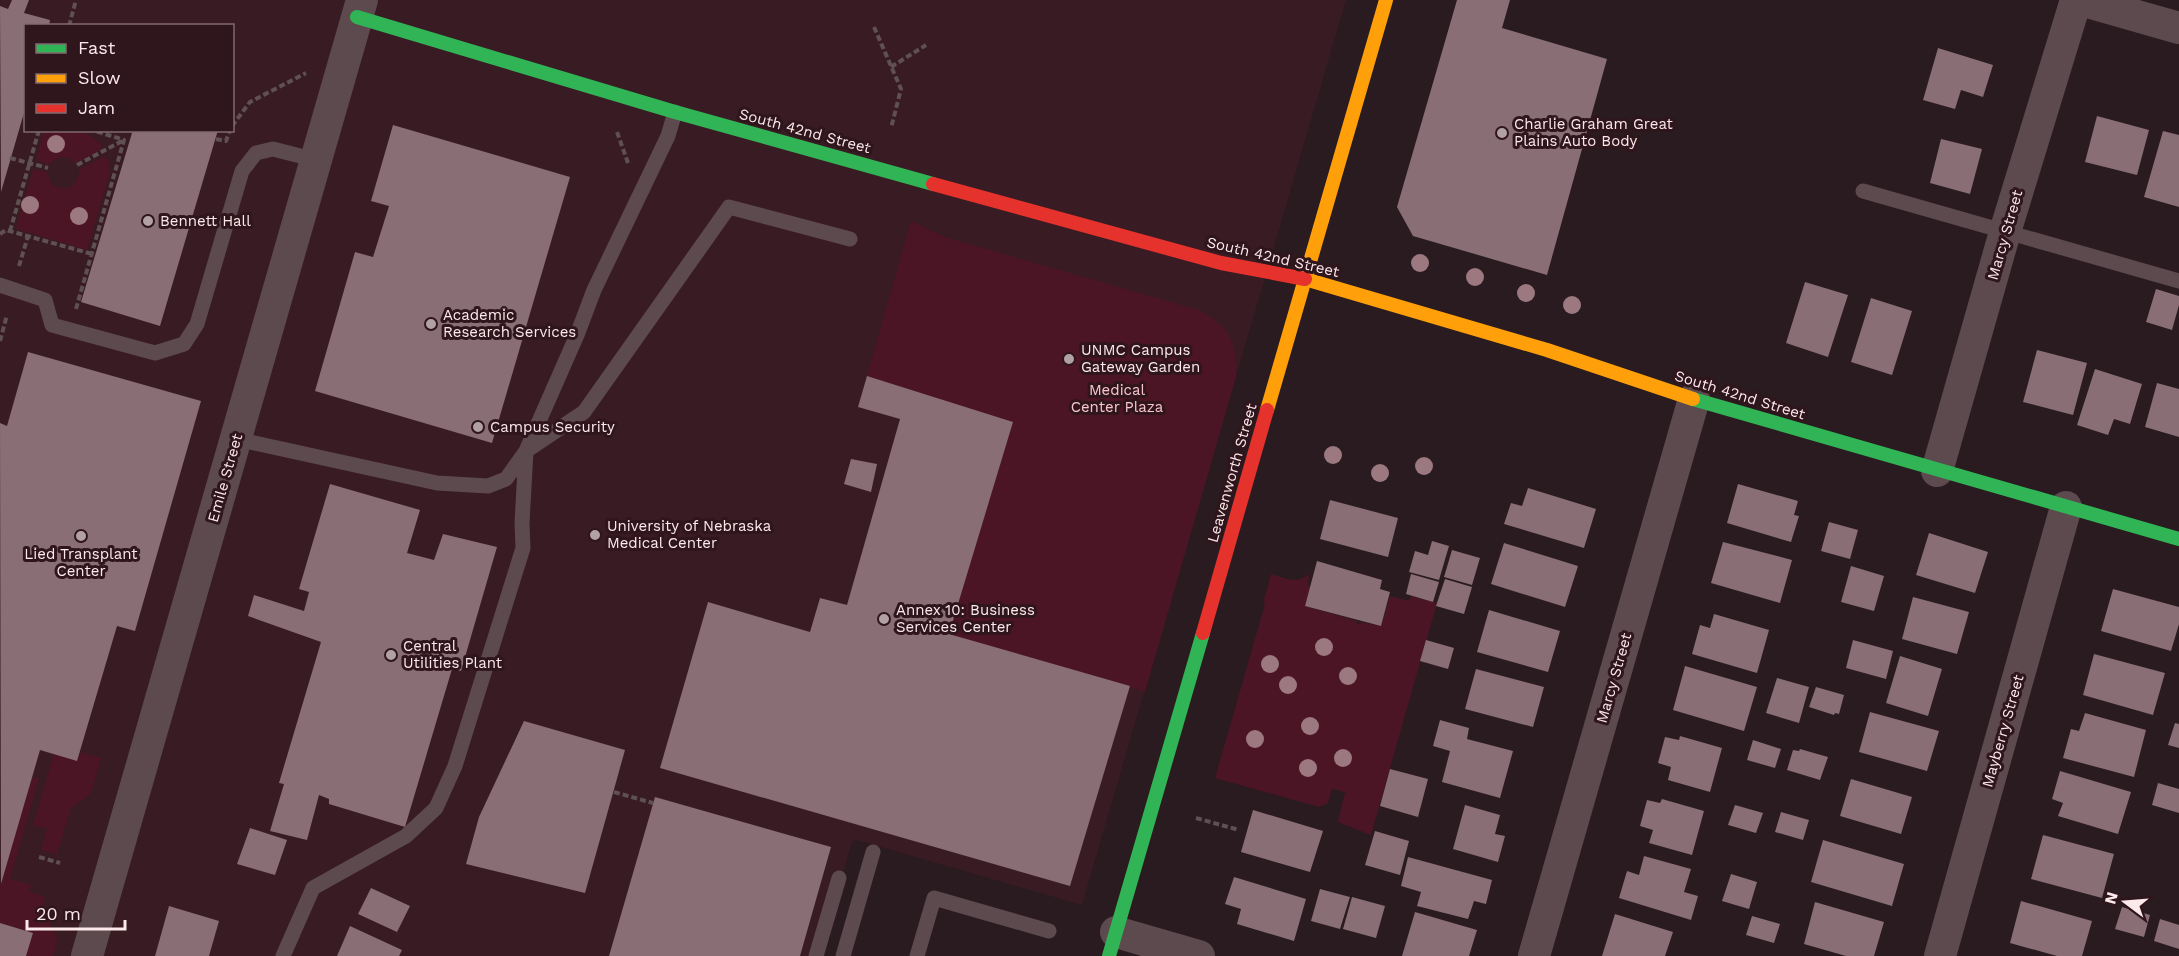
<svg xmlns="http://www.w3.org/2000/svg" width="2179" height="956" font-family="'Work Sans',sans-serif">
	<style>
		.built { fill: #391b23; fill-rule: evenodd }
		.green { fill: #4b1526 }
		.building { fill: #896e75 }
		.lines { fill: none; stroke-linecap: round; stroke-linejoin: round }
		.path { stroke: #5f5053; stroke-width: 4; stroke-dasharray: 6 3; stroke-linecap: butt }
		.lane { stroke: #5d4a4f; stroke-width: 15 }
		.street { stroke: #5d4a4f; stroke-width: 32 }
		.fast { stroke: #30b455; stroke-width: 14 }
		.slow { stroke: #ff9f0a; stroke-width: 14 }
		.jam { stroke: #e5322d; stroke-width: 14 }
		.tree { fill: #9c7880 }
		.poi-dot { fill: #b2a1a4; stroke: #2f151c; stroke-width: 2 }
		.labels { text-anchor: middle; stroke-width: 6; stroke-linejoin: round; paint-order: stroke }
		.poi-label { font-size: 15px; fill: #fce9ec; stroke: #2f151c; text-anchor: start }
		.street-label { font-size: 15px; fill: #fce9ec; stroke: #2f151c }
		.park-label { font-size: 15px; fill: #fac4cf; stroke: #2f151c }
	</style>
	<rect width="100%" height="100%" fill="#291b1f"/>
	<!-- built -->
	<path class="built" d="M0,0H1346L1082,905L853,839L819,956H0ZM26,26H232V130H26Z"/>
	<!-- green -->
	<path class="green" d="M44,131C65,130 88,127 102,146L100,150L75,163C67,154 56,156 49,165L36,160Z
		M105,156L109,162L110,173L87,250L16,229L33,169L47,172L51,184C65,194 80,186 79,169Z
		M911,221L948,238L1199,310C1230,326 1237,343 1236,377L1145,692L949,634L1012,422L867,376Z
		M1271,574C1286,578 1297,585 1309,574L1308,585L1311,586L1305,606L1357,621V624H1360L1361,622L1381,626L1390,596L1409,601L1411,596L1437,603L1371,835L1338,822L1345,792L1332,789L1328,803L1319,807L1215,778L1265,604L1263,603Z
		M80,752L101,758L91,794L71,808L57,854L41,850L47,829L33,825L54,754L77,760Z
		M31,777L39,779L10,879L31,885L29,892L45,897L41,912L51,915L49,922L58,939L53,956H26L33,933L0,923V887Z"/>
	<!-- building -->
	<path class="building" d="M12,0H29L24,13L50,20L49,26H26V106L1,192L0,6L8,9Z
		M1457,0H1510L1502,28L1607,59L1547,275L1413,236L1397,207Z
		M1938,48L1993,65L1983,97L1961,90L1955,109L1923,100Z
		M2097,116L2149,130L2137,175L2085,162Z
		M393,125L570,177L492,443L315,391L355,252L373,257L389,206L371,201Z
		M127,130H218L160,326L81,302L132,133Z
		M2163,131L2179,135V207L2144,197Z
		M1941,139L1982,149L1970,194L1930,183Z
		M1805,282L1848,295L1828,357L1786,343Z
		M2156,289L2179,296V305L2172,330L2146,322Z
		M1871,298L1912,311L1892,375L1851,362Z
		M2037,350L2087,363L2073,415L2023,402Z
		M28,352L201,401L135,631L117,626L77,761L40,750L1,884L0,423L7,426Z
		M2095,369L2142,384L2130,424L2114,419L2108,435L2077,425Z
		M867,376L1013,422L949,634L1130,686L1070,886L660,768L708,602L810,632L820,598L847,605L900,419L858,407Z
		M2157,383L2179,389V437L2145,427Z
		M851,459L877,464L871,492L844,484Z
		M330,484L420,510L407,553L434,560L443,534L497,547L461,671L452,669L405,827L329,804V799L319,795L307,840L270,831L284,784L279,783L321,642L248,616L254,595L304,611L309,592L299,589Z
		M1738,484L1798,501L1794,515L1799,516L1791,542L1727,523Z
		M1528,488L1596,509L1584,548L1504,524L1511,503L1522,506Z
		M1330,500L1398,518L1388,557L1320,539Z
		M1829,522L1858,530L1850,559L1821,551Z
		M1929,533L1988,552L1975,593L1916,575Z
		M1432,541L1449,546L1439,580L1409,572L1415,551L1428,555Z
		M1723,542L1792,560L1780,603L1711,583Z
		M1504,543L1578,566L1565,607L1491,584Z
		M1452,550L1480,558L1472,585L1444,577Z
		M1317,561L1382,580L1380,589L1390,592L1381,626L1305,606Z
		M1851,566L1884,576L1874,611L1841,602Z
		M1411,574L1439,582L1433,602L1406,594Z
		M1445,579L1472,587L1464,614L1436,606Z
		M2113,589L2179,607V624L2171,651L2101,631Z
		M1913,597L1969,612L1957,654L1902,639Z
		M1489,610L1560,631L1548,672L1477,652Z
		M1714,614L1769,630L1757,673L1692,654L1700,625L1710,628Z
		M1426,640L1454,648L1448,669L1420,661Z
		M1853,640L1893,651L1886,679L1846,668Z
		M2094,654L2165,673L2153,715L2083,695Z
		M1900,656L1942,669L1928,716L1886,703Z
		M1685,666L1757,687L1744,731L1673,710Z
		M1476,669L1544,687L1533,727L1465,709Z
		M1777,678L1809,687L1799,723L1766,713Z
		M1816,687L1844,695L1839,714L1835,713L1834,715L1809,707Z
		M1870,712L1939,731L1927,771L1859,752Z
		M2085,713L2146,730L2134,777L2063,758L2071,729L2079,731Z
		M1440,720L1469,728L1467,739L1513,751L1500,798L1442,782L1450,751L1433,746Z
		M524,721L625,750L585,893L466,864L479,817Z
		M2175,723L2179,724V748L2168,745Z
		M1680,736L1722,748L1710,792L1668,780L1671,767L1658,763L1665,737L1679,740Z
		M1753,740L1781,749L1775,768L1747,760Z
		M1800,749L1828,757L1820,780L1787,770L1793,750L1799,751Z
		M1390,769L1428,779L1418,817L1380,806Z
		M2060,771L2131,792L2118,834L2058,816L2063,803L2052,799Z
		M1851,779L1912,797L1901,834L1840,816Z
		M2158,783L2179,789V813L2152,805Z
		M655,797L831,847L800,956H609Z
		M1662,799L1704,811L1692,855L1649,843L1653,830L1640,826L1647,800L1660,803Z
		M1465,805L1500,815L1495,834L1505,836L1498,862L1453,849Z
		M1735,805L1763,813L1756,833L1728,825Z
		M1253,810L1323,831L1310,872L1241,852Z
		M1781,812L1809,820L1803,840L1775,832Z
		M250,828L287,840L275,875L237,864Z
		M1375,831L1409,841L1400,875L1365,865Z
		M2043,835L2114,854L2102,898L2031,879Z
		M1823,840L1904,864L1892,906L1811,882Z
		M1644,856L1691,869L1684,892L1698,896L1691,920L1619,898L1627,871L1639,875Z
		M1408,857L1492,880L1486,904L1474,901L1468,919L1417,906L1421,892L1401,886Z
		M1731,874L1757,882L1749,909L1722,901Z
		M1234,877L1306,899L1294,941L1237,924L1241,909L1225,904Z
		M371,888L410,906L397,932L358,914Z
		M1320,889L1350,897L1340,929L1311,921Z
		M1352,897L1385,906L1376,938L1343,929Z
		M2021,901L2092,921L2082,956H2057L2010,943Z
		M1815,902L1884,922L1874,956H1846L1804,944Z
		M169,906L219,921L209,956H155Z
		M2122,907L2150,915L2144,937L2115,929Z
		M1415,912L1477,930L1469,956H1402Z
		M1615,914L1673,932L1665,956H1602Z
		M1752,916L1780,924L1774,943L1746,935Z
		M2160,919L2179,925V949L2154,941Z
		M0,923L33,933L26,956H0Z
		M350,926L402,950L399,956H337Z"/>
	<g class="lines">
		<!-- path -->
		<path class="path" d="M69,26L76,0
			M874,27L901,89L891,128
			M891,67L926,45
			M232,126L250,102L306,73
			M617,132L628,163
			M216,139L226,141L230,130
			M10,158L48,168
			M77,165L124,140
			M10,231L39,130
			M0,234L6,230L92,254
			M19,266L28,236
			M76,309L124,140L92,130
			M0,341L7,315
			M614,792L653,803
			M1196,818L1239,830
			M39,857L60,863"/>
		<!-- lane -->
		<path class="lane" d="M1863,191L2179,281
			M0,285L45,300L52,325L155,353L184,344L197,324L242,171L256,153L273,149L316,160
			M236,439L437,483L488,486L506,479L526,451L577,335L594,290L668,136L675,112
			M283,956L313,888L406,836L436,808L455,766L523,548L522,523L526,451L584,412L729,207L850,239
			M816,956L839,878
			M843,956L873,852
			M917,956L934,898L1049,931"/>
		<!-- street -->
		<path class="street" d="M2081,0L2179,28
			M1937,471L2005,232L2076,0
			M1116,932L1199,956
			M87,956L362,0
			M1534,956L1694,399
			M1940,956L2066,507"/>
		<!-- fast -->
		<path class="fast" d="M357,17L675,112L933,184
			M1693,399L2179,539
			M1109,956L1203,633"/>
		<!-- slow -->
		<path class="slow" d="M1305,279L1547,350L1693,399
			M1267,410L1386,0"/>
		<!-- jam -->
		<path class="jam" d="M933,184L1221,263L1305,279
			M1203,633L1267,410"/>
	</g>
	<!-- trees -->
	<g class="tree">
		<circle cx="56" cy="144" r="9"/>
		<circle cx="30" cy="205" r="9"/>
		<circle cx="79" cy="216" r="9"/>
		<circle cx="1420" cy="263" r="9"/>
		<circle cx="1475" cy="277" r="9"/>
		<circle cx="1526" cy="293" r="9"/>
		<circle cx="1572" cy="305" r="9"/>
		<circle cx="1333" cy="455" r="9"/>
		<circle cx="1424" cy="466" r="9"/>
		<circle cx="1380" cy="473" r="9"/>
		<circle cx="1324" cy="647" r="9"/>
		<circle cx="1270" cy="664" r="9"/>
		<circle cx="1348" cy="676" r="9"/>
		<circle cx="1288" cy="685" r="9"/>
		<circle cx="1310" cy="726" r="9"/>
		<circle cx="1255" cy="739" r="9"/>
		<circle cx="1343" cy="758" r="9"/>
		<circle cx="1308" cy="768" r="9"/>
	</g>
	<!-- markers -->
	<g class="poi-dot">
		<circle cx="1502" cy="133" r="6"/>
		<circle cx="148" cy="221" r="6"/>
		<circle cx="431" cy="324" r="6"/>
		<circle cx="1069" cy="359" r="6"/>
		<circle cx="478" cy="427" r="6"/>
		<circle cx="595" cy="535" r="6"/>
		<circle cx="81" cy="536" r="6"/>
		<circle cx="884" cy="619" r="6"/>
		<circle cx="391" cy="655" r="6"/>
	</g>
	<g class="labels">
		<!-- poi labels -->
		<g class="poi-label">
			<text x="1514" y="129">Charlie Graham Great<tspan x="1514" dy="17">Plains Auto Body</tspan></text>
			<text x="160" y="226">Bennett Hall</text>
			<text x="443" y="320">Academic<tspan x="443" dy="17">Research Services</tspan></text>
			<text x="1081" y="355">UNMC Campus<tspan x="1081" dy="17">Gateway Garden</tspan></text>
			<text x="490" y="432">Campus Security</text>
			<text x="607" y="531">University of Nebraska<tspan x="607" dy="17">Medical Center</tspan></text>
			<text x="81" y="559" text-anchor="middle">Lied Transplant<tspan x="81" dy="17">Center</tspan></text>
			<text x="896" y="615">Annex 10: Business<tspan x="896" dy="17">Services Center</tspan></text>
			<text x="403" y="651">Central<tspan x="403" dy="17">Utilities Plant</tspan></text>
		</g>
		<!-- street labels -->
		<g class="street-label">
			<text transform="translate(805 131) rotate(15)" y="5">South 42nd Street</text>
			<text transform="translate(2005 235) rotate(-74)" y="5">Marcy Street</text>
			<text transform="translate(1273 257) rotate(13)" y="5">South 42nd Street</text>
			<text transform="translate(1740 395) rotate(17)" y="5">South 42nd Street</text>
			<text transform="translate(1232 473) rotate(-74)" y="5">Leavenworth Street</text>
			<text transform="translate(225 478) rotate(-74)" y="5">Emile Street</text>
			<text transform="translate(1614 678) rotate(-74)" y="5">Marcy Street</text>
			<text transform="translate(2003 731) rotate(-74)" y="5">Mayberry Street</text>
		</g>
		<!-- park labels -->
		<g class="park-label">
			<text x="1117" y="395">Medical<tspan x="1117" dy="17">Center Plaza</tspan></text>
		</g>
	</g>
	<!-- legend -->
	<rect x="24" y="24" width="210" height="108" fill="#2f151c" stroke="#816a6f" stroke-width="1.5"/>
	<rect x="36" y="44" width="30" height="9" fill="#30b455" stroke="#816a6f" stroke-width="1.5"/>
	<text x="78" y="54" font-size="18" fill="#fce9ec">Fast</text>
	<rect x="36" y="74" width="30" height="9" fill="#ff9f0a" stroke="#816a6f" stroke-width="1.5"/>
	<text x="78" y="84" font-size="18" fill="#fce9ec">Slow</text>
	<rect x="36" y="104" width="30" height="9" fill="#e5322d" stroke="#816a6f" stroke-width="1.5"/>
	<text x="78" y="114" font-size="18" fill="#fce9ec">Jam</text>
	<!-- north arrow -->
	<g transform="translate(2125 902) rotate(286)" stroke="#2f151c" stroke-width="4.5" paint-order="stroke">
	<path d="M0-4.5L10 22L0 15L-10 22Z" fill="#fce9ec"/>
	<text y="-9" font-size="16" font-weight="bold" text-anchor="middle" fill="#fce9ec">N</text>
	</g>
	<!-- scale -->
	<path d="M27 920v9h98v-9" fill="none" stroke="#fce9ec" stroke-width="3"/>
	<text x="36" y="920" font-size="18" fill="#fce9ec" stroke="#2f151c" stroke-width="4.5" paint-order="stroke">20 m</text>
</svg>
